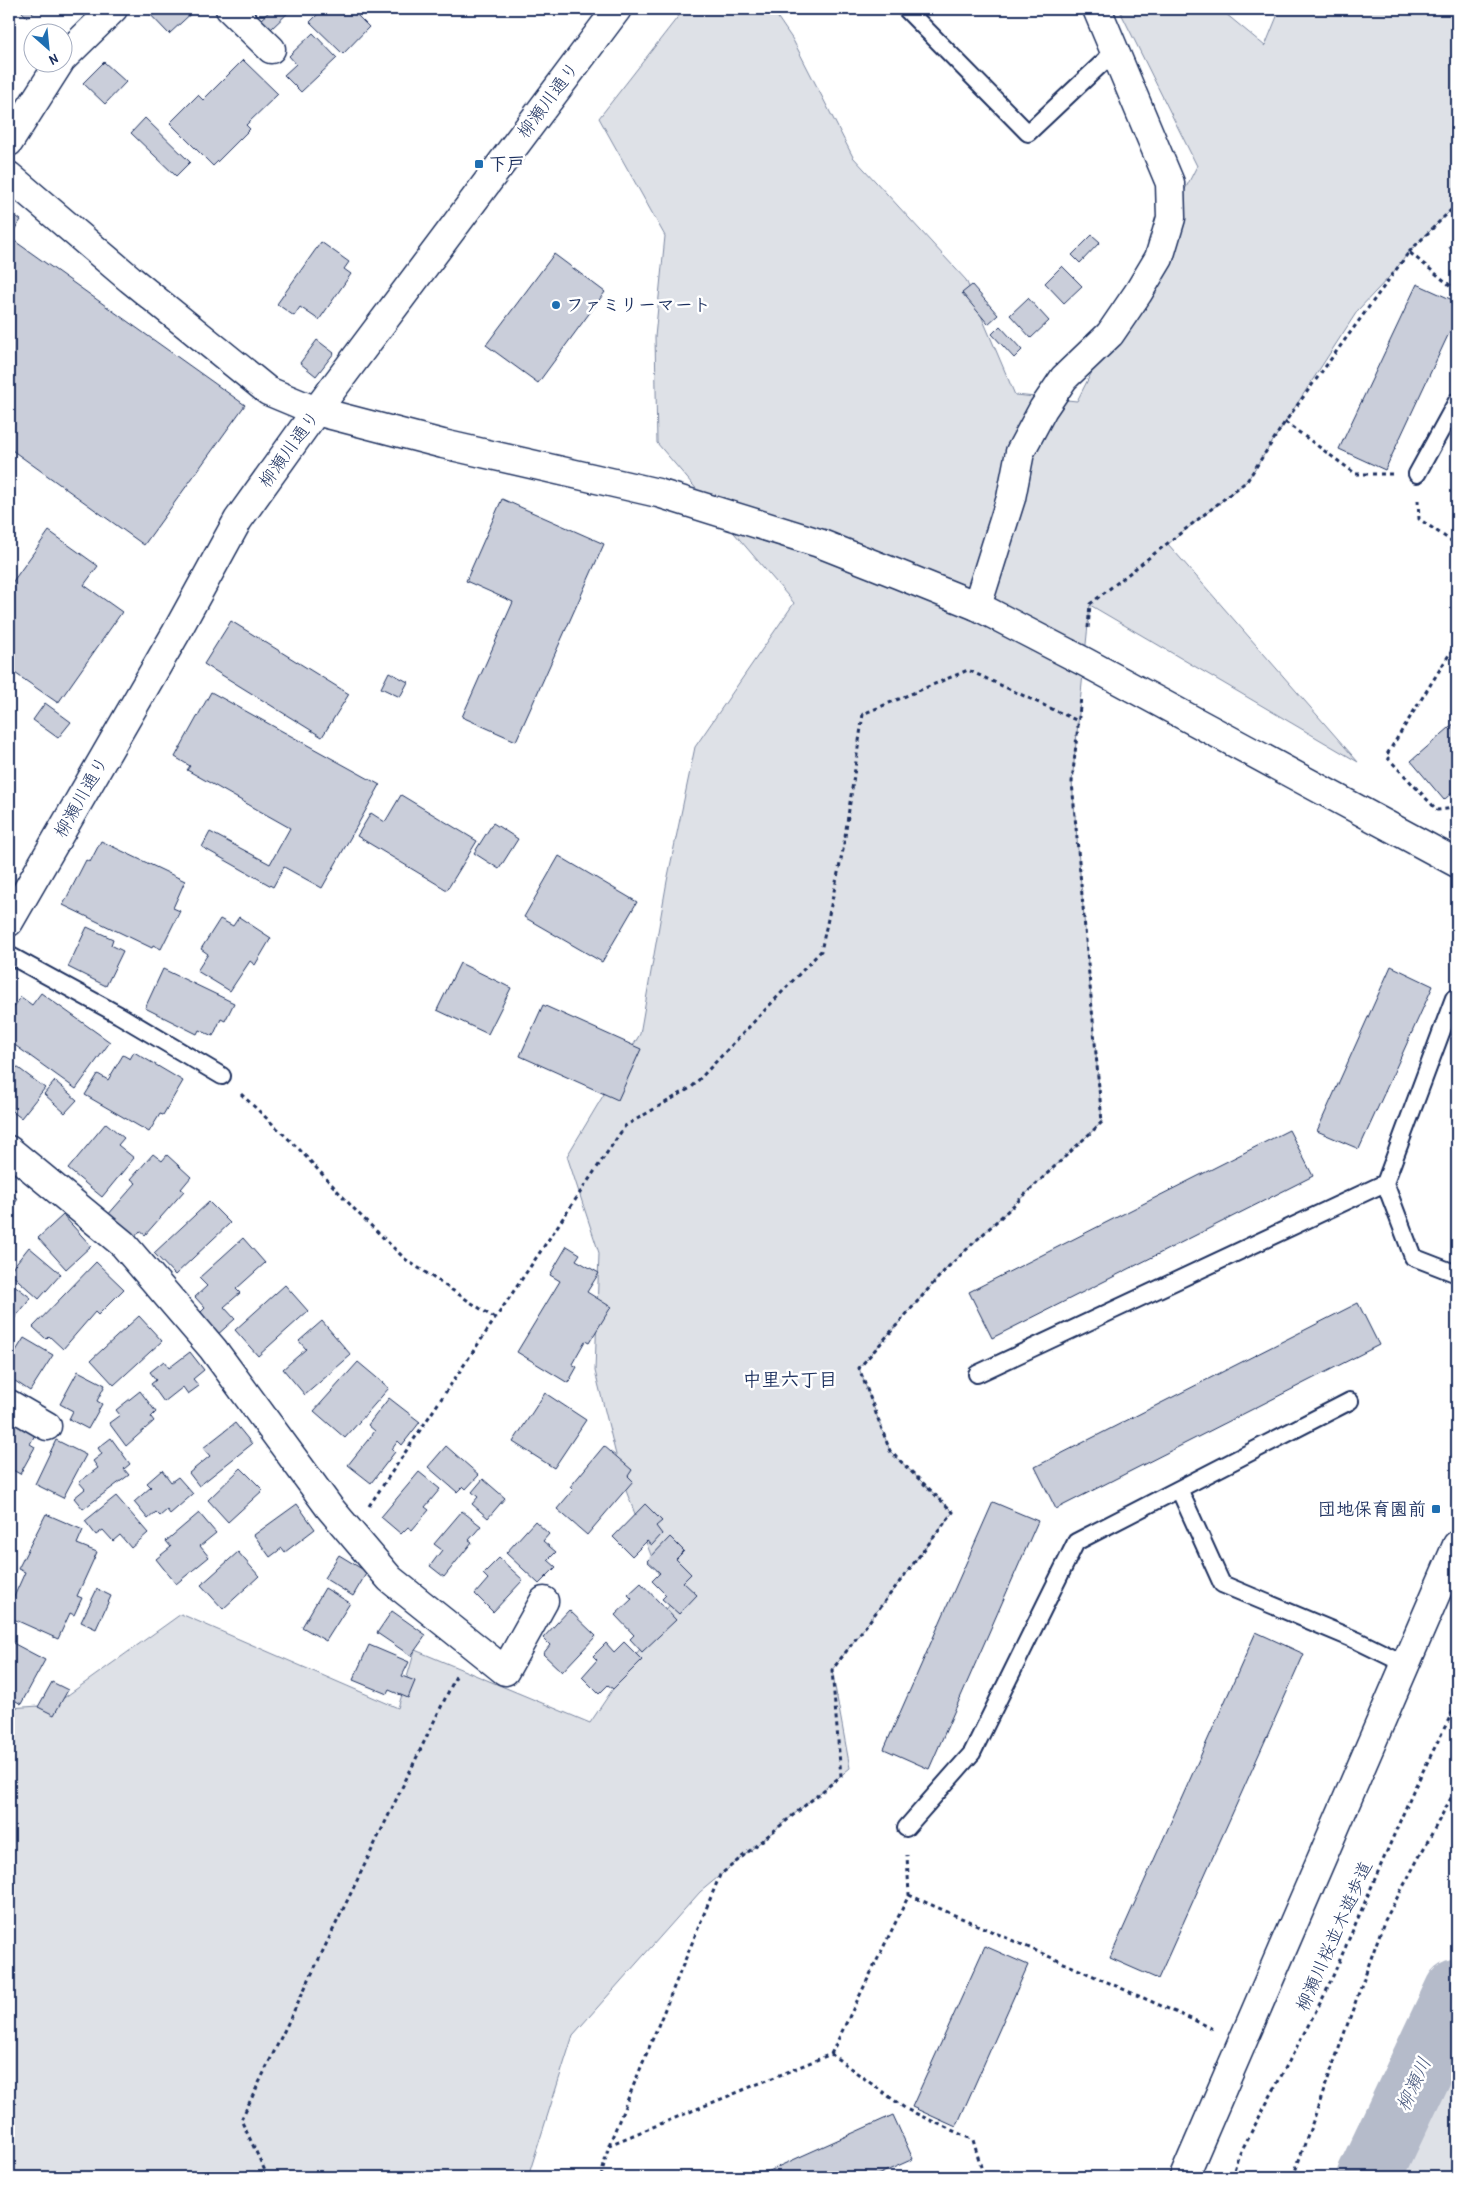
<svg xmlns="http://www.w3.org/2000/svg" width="1466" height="2186" font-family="'Patrick Hand','Klee One',sans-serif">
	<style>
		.green { fill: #dee1e7; stroke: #7c88a2 }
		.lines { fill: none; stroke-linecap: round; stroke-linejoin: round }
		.river { stroke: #b5bbca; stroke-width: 65 }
		.building { fill: #caceda; stroke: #1b2f5e }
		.lane-casing { stroke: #1b2f5e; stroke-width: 20 }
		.street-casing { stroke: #1b2f5e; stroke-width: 31 }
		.secondary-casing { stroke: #1b2f5e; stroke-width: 31 }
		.path { stroke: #1b2f5e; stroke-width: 3; stroke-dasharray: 4 4; stroke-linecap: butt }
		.lane { stroke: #fff; stroke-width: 16 }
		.street { stroke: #fff; stroke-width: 28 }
		.secondary { stroke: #fff; stroke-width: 28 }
		.poi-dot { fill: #1f6fb2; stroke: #fff; stroke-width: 2 }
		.labels { text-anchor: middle; stroke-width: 5; stroke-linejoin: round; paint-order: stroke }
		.street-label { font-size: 18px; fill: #1b2f5e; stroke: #fff }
		.poi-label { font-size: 18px; font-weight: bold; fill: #1b2f5e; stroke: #fff; text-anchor: start }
		.neighbourhood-label { font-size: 19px; font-weight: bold; fill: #1b2f5e; stroke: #fff }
		.water-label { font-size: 19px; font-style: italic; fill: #49597e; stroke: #fff }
	</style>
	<rect width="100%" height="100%" fill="#fff"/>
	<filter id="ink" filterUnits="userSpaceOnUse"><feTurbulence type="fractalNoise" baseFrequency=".02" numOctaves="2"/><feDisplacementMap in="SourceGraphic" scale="10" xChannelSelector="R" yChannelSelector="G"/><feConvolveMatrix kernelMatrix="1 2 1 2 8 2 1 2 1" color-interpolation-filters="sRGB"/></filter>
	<g filter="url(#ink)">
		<!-- green -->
		<path class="green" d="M684,9H772L793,40L853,157L966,280L1015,395L1077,401L1197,166L1119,9H1220L1265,46L1280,9H1457V204L1409,252L1392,274L1358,310L1247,481L1168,544L1358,762L1090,605L1072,782L1102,1122L946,1269L859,1368L890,1451L953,1512L832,1670L850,1768L700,1892L573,2035L528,2177H9V1708L54,1705L181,1614L398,1708L415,1650L590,1723L670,1604L623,1483L595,1371L599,1253L567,1156L640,1034L667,881L695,747L794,603L657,443L655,337L665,236L599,118Z
			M1457,2034V2177H1381Z"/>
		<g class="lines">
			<!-- river -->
			<path class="river" d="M1369,2177L1457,1991"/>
		</g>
		<!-- building -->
		<path class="building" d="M19,9H37L28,18Z
			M145,9H196L169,34Z
			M272,9H292L270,30L260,20Z
			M323,9H351L369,27L343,54L310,22Z
			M313,33L337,58L301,92L284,75L296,64L289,56Z
			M243,60L278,94L246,125L250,129L213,166L170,123L198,95L203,100Z
			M104,62L126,82L105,104L83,83Z
			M145,118L190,162L176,176L131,133Z
			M9,211L21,220L9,237Z
			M1092,235L1100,242L1080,263L1072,255Z
			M9,237L245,405L144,545L9,448Z
			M1457,241V261L1449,247Z
			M321,242L349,262L344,269L351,274L319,320L300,307L294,316L277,304Z
			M554,254L605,292L538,383L486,345Z
			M1062,266L1082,286L1064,303L1045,283Z
			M1417,284L1457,302V316L1385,470L1339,449Z
			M972,285L998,315L988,324L962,293Z
			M1028,298L1049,321L1031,338L1010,315Z
			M1000,326L1022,350L1014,358L992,334Z
			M317,340L334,353L316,376L300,363Z
			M502,499L604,544L516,741L462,717L513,602L466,581Z
			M49,531L98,566L84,585L122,612L58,703L9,669V587Z
			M231,621L349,694L322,737L204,664Z
			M389,672L408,682L400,697L381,688Z
			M211,692L380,785L322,888L284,867L273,887L202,847L210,832L270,864L290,828L187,770L190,766L175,757Z
			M45,703L71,722L58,738L33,720Z
			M1457,721V788L1444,800L1411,761Z
			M401,795L477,841L447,890L357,836L371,813L385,822Z
			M493,823L518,839L499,869L474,853Z
			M101,841L185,881L173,908L180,911L161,949L153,945L152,948L63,905L86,860L90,862Z
			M559,856L637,902L602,962L524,917Z
			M239,917L271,938L255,965L250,961L230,991L197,971L208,954L201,949L220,919L233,926Z
			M87,927L113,939L111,945L123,951L106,986L68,967Z
			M460,963L511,988L488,1034L437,1010Z
			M1391,966L1433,986L1359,1149L1317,1131Z
			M163,969L234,1003L225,1021L221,1019L213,1036L199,1030L197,1034L145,1008Z
			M41,993L110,1042L76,1089L9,1041V1014L21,997L32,1005Z
			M543,1005L641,1049L618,1100L520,1056Z
			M134,1052L183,1081L163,1115L160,1114L149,1132L85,1095L98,1074L108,1080L123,1055L130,1059Z
			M9,1061L45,1088L21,1118L9,1109Z
			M55,1081L77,1100L65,1113L44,1094Z
			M106,1123L124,1138L118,1145L134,1158L102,1197L68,1169Z
			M1289,1130L1313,1176L992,1338L969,1292Z
			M153,1154L162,1161L167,1155L191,1177L181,1189L184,1191L145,1235L140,1231L133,1239L107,1216L136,1183L131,1179Z
			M9,1185L16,1190L12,1195L18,1199L9,1211Z
			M209,1202L230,1223L175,1275L154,1253Z
			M63,1215L91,1246L66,1269L38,1238Z
			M243,1238L265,1263L236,1289L240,1293L224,1307L235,1319L216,1336L197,1316L205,1308L195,1297L207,1286L199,1278Z
			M567,1246L580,1254L576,1260L599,1273L587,1292L611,1307L589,1343L585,1341L572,1364L577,1367L568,1383L517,1352L560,1281L550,1275Z
			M29,1247L61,1274L39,1299L9,1272Z
			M96,1262L124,1289L98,1315L95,1312L63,1349L49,1336L46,1339L33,1327Z
			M9,1281L31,1298L9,1325Z
			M285,1285L308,1311L258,1356L235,1330Z
			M1358,1303L1379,1345L1056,1509L1035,1467Z
			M139,1316L162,1341L114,1385L91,1360Z
			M322,1321L351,1355L305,1395L283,1369L306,1349L299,1341Z
			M24,1338L53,1355L30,1391L9,1377V1362Z
			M190,1352L204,1370L193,1379L199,1386L188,1394L183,1387L164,1402L151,1384L156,1380L150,1372L164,1361L169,1368Z
			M358,1362L389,1388L345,1438L314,1411Z
			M78,1371L105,1385L97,1401L102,1404L88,1429L69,1419L73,1411L60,1404Z
			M140,1391L156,1412L151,1417L154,1421L126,1446L109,1423L120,1415L116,1410Z
			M545,1393L586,1420L554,1468L513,1442Z
			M389,1398L420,1422L402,1445L398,1441L392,1449L395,1452L371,1483L348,1465L375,1431L368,1425Z
			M9,1417L37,1431L30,1444L35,1447L20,1474L9,1468Z
			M235,1423L252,1444L199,1486L189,1473L210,1456L203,1448Z
			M111,1438L130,1464L124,1469L129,1475L83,1509L74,1498L85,1489L79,1482L98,1468L93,1461L102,1454L98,1448Z
			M56,1440L86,1455L63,1498L35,1484Z
			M446,1446L479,1475L466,1489L463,1486L457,1492L428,1467Z
			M604,1446L632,1470L628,1476L633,1481L587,1535L557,1509L573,1490L570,1487Z
			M241,1468L263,1490L228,1522L208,1500Z
			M162,1470L171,1482L178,1477L193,1494L170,1514L167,1510L160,1516L156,1512L148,1519L134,1502L151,1487L147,1483Z
			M419,1472L440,1489L425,1507L429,1510L412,1530L408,1527L401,1534L381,1517Z
			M483,1479L505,1498L488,1518L472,1504L478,1497L472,1492Z
			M116,1496L148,1533L131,1548L120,1535L113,1541L103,1530L96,1535L85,1521Z
			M993,1502L1038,1521L929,1769L884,1749Z
			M297,1504L315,1529L285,1552L282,1548L270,1557L254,1535Z
			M645,1504L662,1521L656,1526L662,1534L652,1545L647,1541L632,1556L613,1537Z
			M462,1511L481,1526L469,1540L472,1542L444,1577L430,1566L442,1550L434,1544Z
			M199,1513L216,1533L200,1546L209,1557L176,1584L156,1559L171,1547L166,1541Z
			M46,1514L83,1530L77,1544L97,1552L77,1596L82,1598L74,1615L70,1613L58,1639L9,1617V1608L25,1572L18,1569Z
			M535,1521L549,1534L543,1541L556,1552L548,1560L556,1567L539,1584L506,1553Z
			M670,1537L684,1551L676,1559L691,1574L683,1582L697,1595L679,1614L662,1599L666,1595L652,1581L660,1573L647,1561Z
			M238,1552L259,1576L223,1609L201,1585Z
			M339,1555L367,1572L353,1596L324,1578Z
			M499,1558L523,1580L493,1612L475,1594L488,1579L483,1574Z
			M641,1583L676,1620L642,1652L630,1639L634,1635L615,1615L632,1599L628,1595Z
			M325,1588L350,1603L326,1641L302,1627Z
			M97,1589L111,1596L96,1629L81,1622Z
			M569,1610L596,1636L562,1672L543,1654L550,1645L543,1638Z
			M392,1611L426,1635L411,1656L377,1633Z
			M1256,1632L1304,1654L1158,1979L1110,1958Z
			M9,1641L45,1660L21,1704L9,1697Z
			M624,1642L642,1660L613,1689L608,1685L599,1694L582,1677L597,1660L593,1656L606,1643L614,1652Z
			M369,1645L409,1662L402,1676L415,1681L408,1698L389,1690L387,1694L353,1680Z
			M52,1682L68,1690L54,1715L38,1707Z
			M985,1946L1028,1965L956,2127L912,2107Z
			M893,2115L913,2159L873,2177H755Z"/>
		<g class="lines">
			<!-- lane casing -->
			<g class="lane-casing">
				<path id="lane" d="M906,9L1028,133L1115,51
					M1417,474L1457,401
					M9,955L119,1015L222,1076
					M1385,1183L1454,998
					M977,1374L1385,1183L1413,1257L1457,1274
					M1179,1489L1222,1584L1358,1641L1405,1664
					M906,1828L972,1753L1076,1542L1350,1401"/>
			</g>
			<!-- street casing -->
			<g class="street-casing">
				<path id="street" d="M230,9L271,49
					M62,59L113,9
					M9,142L60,62
					M9,176L130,279L268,391L316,411
					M977,606L1011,498L1020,452L1043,409L1064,378L1110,334L1138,293L1159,258L1171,218L1170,183L1097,9
					M9,1150L123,1244L213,1349L329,1507L390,1579L505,1671L544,1601
					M9,1404L47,1426"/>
			</g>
			<!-- secondary casing -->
			<g class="secondary-casing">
				<path id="secondary" d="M316,411L443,444L658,493L819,543L900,575L977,606L1085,662L1457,863
					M9,922L176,633L238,520L316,411L617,9
					M1184,2177L1457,1545"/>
			</g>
			<!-- path -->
			<path class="path" d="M1409,252L1457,204
				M1392,474H1356L1285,422L1409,252L1457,291
				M1418,500L1419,519L1457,545
				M1088,628L1090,604L1247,481L1285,422
				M1457,642L1386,756L1437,810L1457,808
				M241,1094L298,1148L357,1212L405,1259L496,1319
				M369,1506L625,1126L692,1087L821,951L843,850L863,714L968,670L1078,721
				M909,1895L1214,2029
				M831,2054L909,1895L907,1855
				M609,2145L720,1875L841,1776L832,1670L953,1512L890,1451L859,1368L946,1269L1102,1122L1072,782L1081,697
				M268,2177L241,2120L457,1674
				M601,2177L609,2145L831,2054L906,2109L973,2140L984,2177
				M1232,2177L1238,2157L1326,1992L1413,1791L1457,1703
				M1293,2177L1384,1922L1457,1787"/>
			<!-- lane -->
			<use href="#lane" class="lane"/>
			<!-- street -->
			<use href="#street" class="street"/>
			<!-- secondary -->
			<use href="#secondary" class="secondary"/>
		</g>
	</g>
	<!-- markers -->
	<g class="poi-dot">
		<rect x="474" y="159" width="10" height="10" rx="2.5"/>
		<circle cx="556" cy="305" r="5"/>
		<rect x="1431" y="1504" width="10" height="10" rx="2.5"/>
	</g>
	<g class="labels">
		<!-- street labels -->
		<g class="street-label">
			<text transform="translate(548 100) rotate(-53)" y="6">柳瀬川通り</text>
			<text transform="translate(289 449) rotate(-54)" y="6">柳瀬川通り</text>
			<text transform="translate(81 797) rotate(-60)" y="6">柳瀬川通り</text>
			<text transform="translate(1334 1936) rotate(-66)" y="6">柳瀬川桜並木遊歩道</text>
		</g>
		<!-- poi labels -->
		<g class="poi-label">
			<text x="489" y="170">下戸</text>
			<text x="566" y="311">ファミリーマート</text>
			<text x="1426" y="1515" text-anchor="end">団地保育園前</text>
		</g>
		<!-- neighbourhood labels -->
		<g class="neighbourhood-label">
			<text x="790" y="1386">中里六丁目</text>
		</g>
		<!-- water labels -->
		<g class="water-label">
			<text transform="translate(1413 2084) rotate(-65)" y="7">柳瀬川</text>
		</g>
	</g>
	<!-- margin -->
	<rect width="1466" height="2186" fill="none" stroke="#fff" stroke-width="30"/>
	<rect x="15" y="15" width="1436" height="2156" fill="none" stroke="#1b2f5e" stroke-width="2" filter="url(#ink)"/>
	<!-- north arrow -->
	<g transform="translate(48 48) rotate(153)"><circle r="24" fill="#ffffff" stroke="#a4acbf"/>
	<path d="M0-4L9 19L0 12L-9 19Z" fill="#1f6fb2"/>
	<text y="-8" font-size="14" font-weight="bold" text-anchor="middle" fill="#1b2f5e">N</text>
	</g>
</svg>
